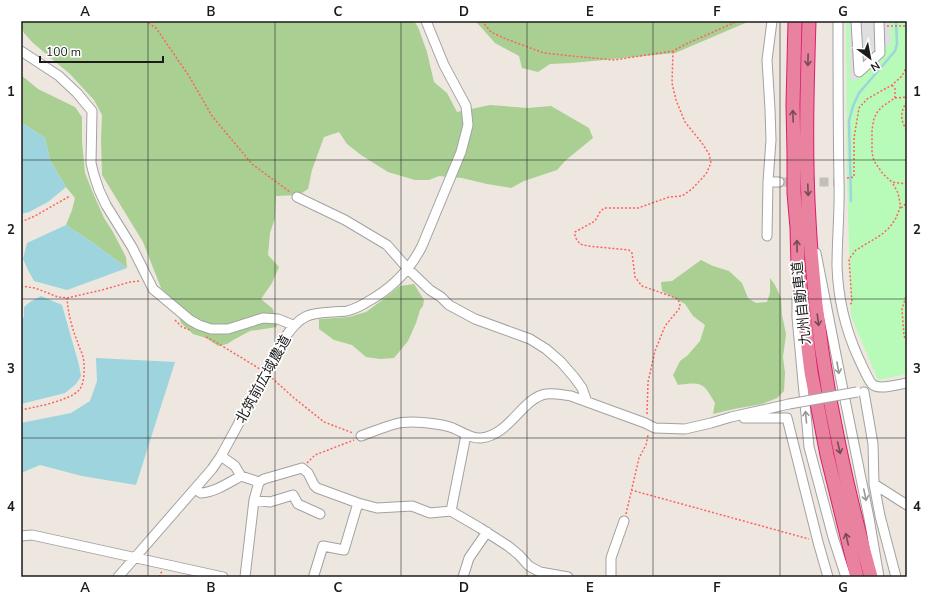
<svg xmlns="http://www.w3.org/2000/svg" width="928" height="598" font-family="'Nunito Sans','Noto Sans JP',sans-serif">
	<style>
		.forest { fill: #a9cf92 }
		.park { fill: #b8fbb8 }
		.parking { fill: #dfdfdf }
		.water { fill: #9dd4dd }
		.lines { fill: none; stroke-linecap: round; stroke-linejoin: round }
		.stream { stroke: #9dd4dd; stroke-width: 2.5 }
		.minor-tunnel { stroke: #c3beb8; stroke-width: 9; stroke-dasharray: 9 4.5; stroke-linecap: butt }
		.minor-casing { stroke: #a2a2a2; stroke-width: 11 }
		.highway-casing { stroke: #dc1c6d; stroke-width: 15 }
		.path { stroke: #ff625e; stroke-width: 1.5; stroke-dasharray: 2 2; stroke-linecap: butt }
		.minor { stroke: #fff; stroke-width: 9 }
		.highway { stroke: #e9829e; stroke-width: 13 }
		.minor-bridge-casing { stroke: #a2a2a2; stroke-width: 11; stroke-linecap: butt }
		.minor-bridge { stroke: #fff; stroke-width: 9 }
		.oneway { stroke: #784956 }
		.oneway2 { stroke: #989898 }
		.grid { fill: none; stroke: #1b1b1b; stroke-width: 1; stroke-opacity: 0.55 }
		.labels { text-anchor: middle; stroke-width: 3.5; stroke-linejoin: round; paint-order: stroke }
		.street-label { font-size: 14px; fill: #1b1b1b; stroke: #fff }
		.neatline { fill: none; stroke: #1b1b1b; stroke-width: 1.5 }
		.grid-label { font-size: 13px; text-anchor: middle; font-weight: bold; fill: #1b1b1b }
	</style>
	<rect width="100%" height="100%" fill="#ede7df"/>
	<!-- forest -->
	<path class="forest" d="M21,21H414L418,27L427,52L434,82L447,93L457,112L490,105L528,108L551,106L589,128L593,138L566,160L557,170L524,181L511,188L487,184L462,178L439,176L429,180H415L388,172L361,155L347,144L339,132L324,137L312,170L308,189L299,195L276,196L275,218L270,233L268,255L279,267L272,283L261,299L273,309L277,327L250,331L235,339L227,344L218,346L206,338L193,334L181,323L174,302L161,288L143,242L102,175L101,139L102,115L94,100L70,74L33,43L24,33L21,26Z
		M475,21H750L675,53L572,63L550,64L538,72L522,68L519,56L495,43L479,25Z
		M21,75L38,89L75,107L82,117V142L85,173L93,193L104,218L113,232L126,257L127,268L96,245L66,225L72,210L75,198L66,187L50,160L45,138L21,122Z
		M701,260L713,266L729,271L742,283L748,298L756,303L767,302L770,293V278L775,285L781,298L782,315L786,334L783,357L785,373L784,391L777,398L762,404L734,409L713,414L715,403C703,382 702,382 678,385L673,375L680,361L688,355L700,341L705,325L693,316L685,304L662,291L661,282L672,281Z
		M414,284L424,300L423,306L420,310L416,323L408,341L394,358L380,359L366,357L352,345L334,340L319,329V319L349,317L366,312L381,301L400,286Z"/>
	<!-- park -->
	<path class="park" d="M846,21H907V374L878,380L851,316L847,178Z"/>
	<!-- parking -->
	<path class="parking" d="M850,21H890L891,45L884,46V55L859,79L850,80Z"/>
	<!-- water -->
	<path class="water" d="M21,122L45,138L50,160L66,187L48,202L29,212L21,214Z
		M66,225L96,245L127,268L67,290L34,281L28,270L23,259L27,243Z
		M41,296L62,305L79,365L81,376L76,384L65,393L21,404V320L24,317V307L30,302Z
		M96,358L175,362L136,485L82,476L40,465L21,473V423L71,413L90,401L97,381Z"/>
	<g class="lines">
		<!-- stream -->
		<path class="stream" d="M851,201L849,121L853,106L859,93L895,51L897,44L896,21"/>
		<!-- minor-tunnel -->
		<path class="minor-tunnel" d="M779,182H839"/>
		<!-- minor casing -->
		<g class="minor-casing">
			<path id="minor" d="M838,21C838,74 838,128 839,181C840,210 837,238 837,266C838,298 845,328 858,357C861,363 868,380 872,384C879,391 899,384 907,383
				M856,21L859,72L880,53L879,21
				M21,51L59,76L77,93L92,111L91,163L94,175L99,190L106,205L132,247L153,289L190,320L199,325L211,329H228L263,318L278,319L293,325
				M768,182H779
				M297,197L345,220L387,245L408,269L430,290L441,297L449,305L475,319L530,339L546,349L561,362L574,377L582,388L587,402
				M767,236L768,182L771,140L770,109L767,60L772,21
				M816,253L840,375L869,518L879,577
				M797,298V317L809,447L833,537L846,577
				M864,392L873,444L874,484L880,516L896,577
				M744,418H787L818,542L828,577
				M361,436C372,432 384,427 395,424C409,420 436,423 450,427C460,430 470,439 481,438C510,435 522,398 546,394C555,393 563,395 571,396L645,423L655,428L685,429L711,423L731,417L789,404
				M221,456L235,466L241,476
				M874,484L907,505
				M195,489L201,493C215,492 228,483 241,476L259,482
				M254,500L270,502L293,495L298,504L320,514
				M451,511L480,528L508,546L519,555L529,566L540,572L568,577
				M21,536L32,535L223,577
				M118,577L212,469L221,456L286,336C300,316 308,313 332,312C337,311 343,312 347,311C354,309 361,306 367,302C391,289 410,270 422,246L461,152L468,125L466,106L444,65L426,21
				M245,577L254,500L259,482L264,479L302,468L308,473L314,485L317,488L358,503
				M314,577V575L323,546L344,550L358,503L377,508L412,506L430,513L451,511L466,435
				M463,577L469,558L487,532
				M611,577V558L624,521"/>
		</g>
		<!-- highway casing -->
		<g class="highway-casing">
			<path id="highway" d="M795,21L793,105L794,154V193L797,228L798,267L811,372L827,455L857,577
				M809,21C807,87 805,154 809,220C813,296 823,371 839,445C848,489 859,533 871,577"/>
		</g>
		<!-- path -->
		<path class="path" d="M145,21L156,28L189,76L212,116L252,164L290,192
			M482,21L491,32L506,39L544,53L572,56L614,60L673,51L686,44L738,21
			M887,26H907
			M892,85L895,89V98L883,106L878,111L874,118L872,130V153L874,161L883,174L892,182L907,184
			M895,98L907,97
			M907,102C900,111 900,121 907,130
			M847,178L854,177V138L859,108L867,99L892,85L902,76L907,66
			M901,208L907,203
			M21,222L35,216L70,196
			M21,286L35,288L58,297L67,298L102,290L130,282L139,281
			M907,293L902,309L904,336L907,341
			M850,304L852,303L849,259L856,250L881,235L890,227L896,218L900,208V203L898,193L892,182
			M175,320L182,327L190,330
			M206,337L214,341L260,369
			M272,378L294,398L324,422L353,433
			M21,410C35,407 69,401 79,390C85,384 85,365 83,357C82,352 79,348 78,343C72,329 68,313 67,298
			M647,414L648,382L655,351L665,326L679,309L680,305L678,299L662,293L642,286L635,277L632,253L629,250L588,246L580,244L575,237V232L595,221L600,212L604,208H638L669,197L682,196L692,189L706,174L711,163L709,154L702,143L685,122L676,100L672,83L673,51
			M307,463L315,455L354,440
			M631,490L809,539
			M626,514L639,458L646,445L648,435
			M159,577L162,571"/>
		<!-- minor -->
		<use href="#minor" class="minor"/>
		<!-- highway -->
		<use href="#highway" class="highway"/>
		<!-- minor-bridge casing -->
		<g class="minor-bridge-casing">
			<path id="minor-bridge" d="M789,404L857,392"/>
		</g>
		<!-- minor-bridge -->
		<use href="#minor-bridge" class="minor-bridge"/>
	</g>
	<!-- one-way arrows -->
	<defs><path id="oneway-shaft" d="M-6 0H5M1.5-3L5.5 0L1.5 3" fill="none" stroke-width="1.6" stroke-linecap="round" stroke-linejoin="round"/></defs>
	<g class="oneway">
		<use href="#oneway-shaft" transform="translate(808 60) rotate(91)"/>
		<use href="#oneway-shaft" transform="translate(793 116) rotate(-92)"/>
		<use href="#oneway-shaft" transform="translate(808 190) rotate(88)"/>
		<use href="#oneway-shaft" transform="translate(797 246) rotate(-91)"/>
		<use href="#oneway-shaft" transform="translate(818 320) rotate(83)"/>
		<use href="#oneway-shaft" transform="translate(839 448) rotate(77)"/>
		<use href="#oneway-shaft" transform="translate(847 539) rotate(-103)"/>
	</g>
	<g class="oneway2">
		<use href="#oneway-shaft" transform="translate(838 368) rotate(80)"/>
		<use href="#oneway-shaft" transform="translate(806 417) rotate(-95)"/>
		<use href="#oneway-shaft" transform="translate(865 495) rotate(78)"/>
	</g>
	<!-- grid -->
	<path class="grid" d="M148,21V577M275,21V577M401,21V577M527,21V577M653,21V577M780,21V577M21,160H907M21,299H907M21,438H907"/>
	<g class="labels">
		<!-- street labels -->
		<g class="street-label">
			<text transform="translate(801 303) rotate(-96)" y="5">九州自動車道</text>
			<text transform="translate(263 379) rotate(-61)" y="5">北筑前広域農道</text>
		</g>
	</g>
	<!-- border -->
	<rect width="928" height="598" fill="none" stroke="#ffffff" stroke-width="44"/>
	<!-- north arrow -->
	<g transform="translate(870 58) rotate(148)" stroke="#ffffff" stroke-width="3" paint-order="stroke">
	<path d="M0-3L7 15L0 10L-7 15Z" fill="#1b1b1b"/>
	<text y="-6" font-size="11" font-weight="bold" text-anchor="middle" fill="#1b1b1b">N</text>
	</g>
	<!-- scale -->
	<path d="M40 56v6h123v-6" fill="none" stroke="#1b1b1b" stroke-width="2"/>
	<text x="46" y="56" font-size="12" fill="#1b1b1b" stroke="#ffffff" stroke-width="3" paint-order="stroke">100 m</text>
	<rect x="22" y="22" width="884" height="554" class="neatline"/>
	<g class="grid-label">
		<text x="85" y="16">A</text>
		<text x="211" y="16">B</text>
		<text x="338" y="16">C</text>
		<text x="464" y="16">D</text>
		<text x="590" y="16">E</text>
		<text x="717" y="16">F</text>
		<text x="843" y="16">G</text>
		<text x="11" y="96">1</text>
		<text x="917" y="96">1</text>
		<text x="11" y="234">2</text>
		<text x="917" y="234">2</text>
		<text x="11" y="373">3</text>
		<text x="917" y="373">3</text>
		<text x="11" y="511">4</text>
		<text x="917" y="511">4</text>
		<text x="85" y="592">A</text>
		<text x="211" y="592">B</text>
		<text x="338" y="592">C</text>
		<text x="464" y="592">D</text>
		<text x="590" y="592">E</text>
		<text x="717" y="592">F</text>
		<text x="843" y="592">G</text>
	</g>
</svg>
